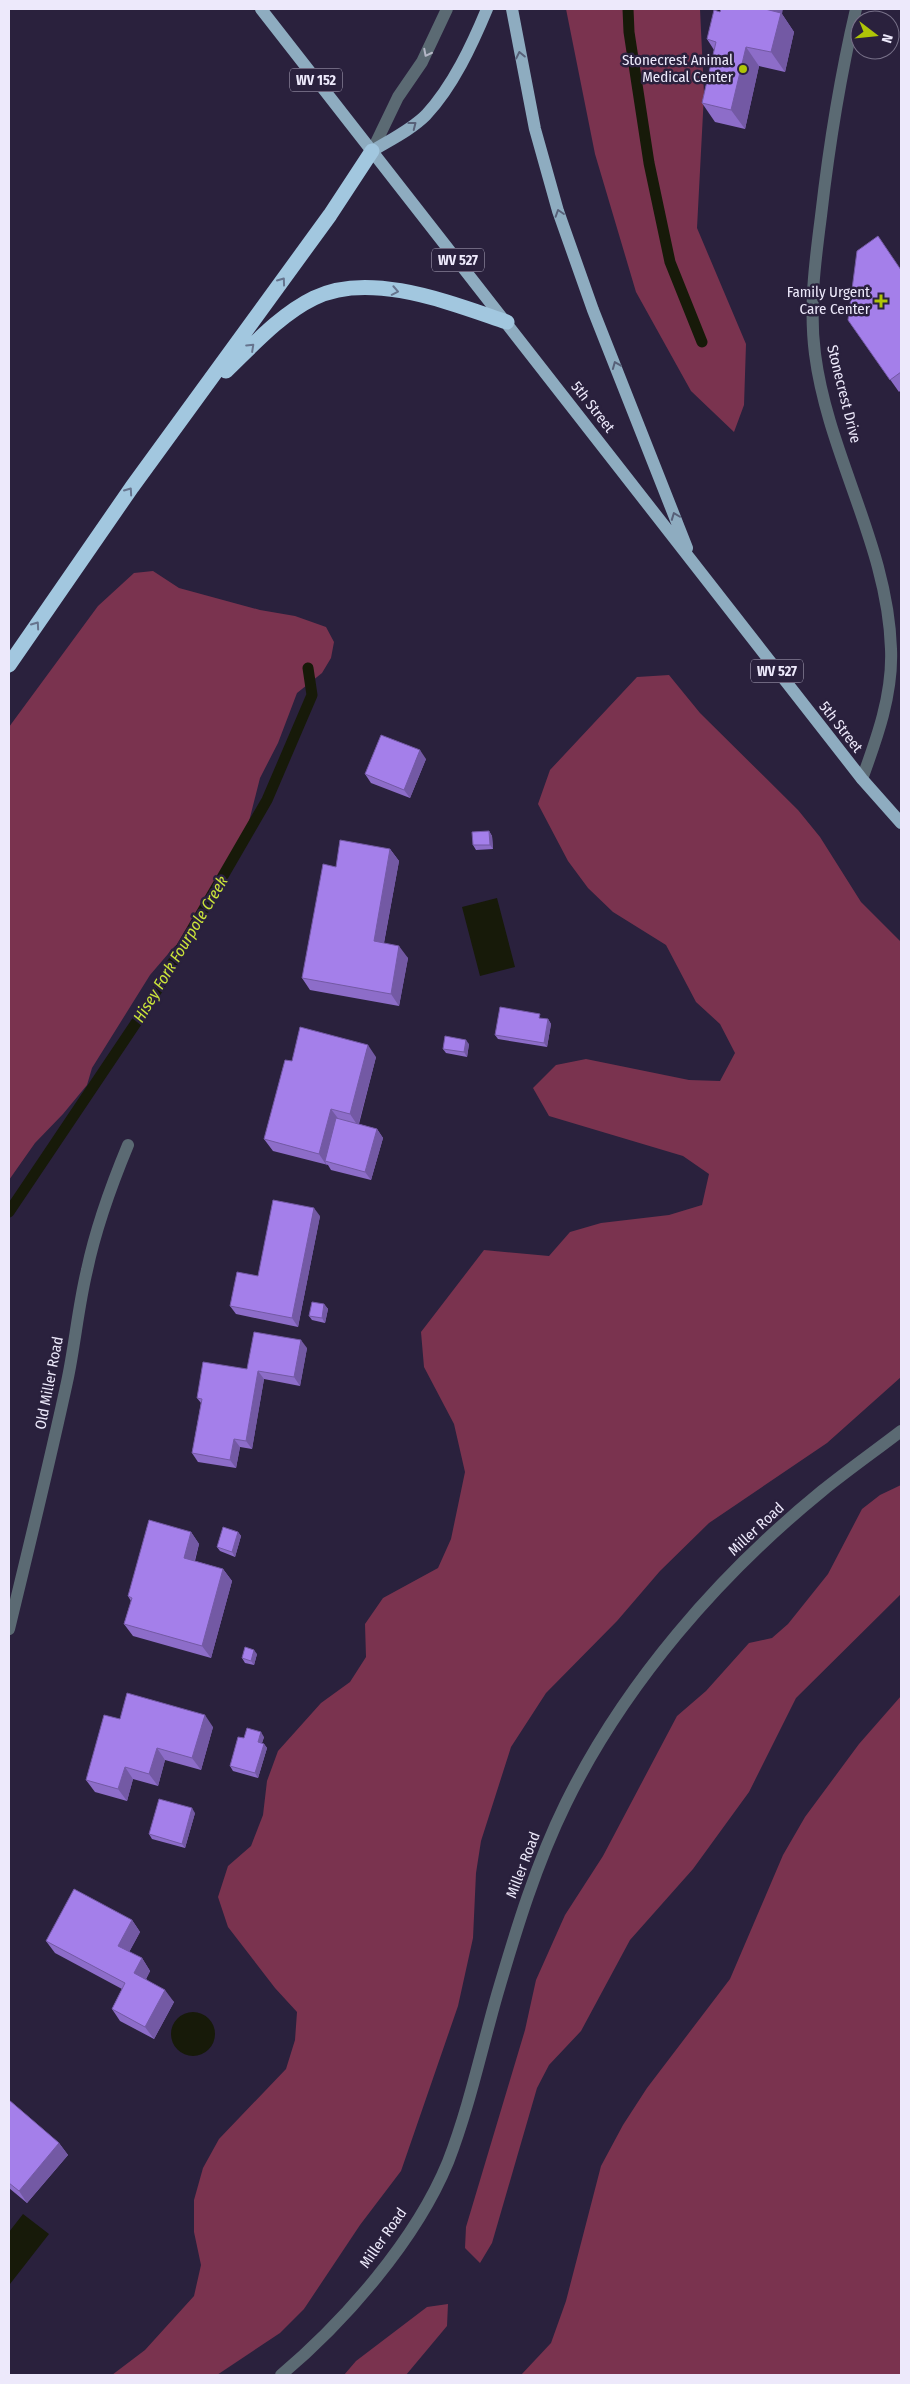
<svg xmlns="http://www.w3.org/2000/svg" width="910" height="2384" font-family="'Fira Sans Condensed',sans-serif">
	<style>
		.green { fill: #7a334f }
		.water { fill: #171a09 }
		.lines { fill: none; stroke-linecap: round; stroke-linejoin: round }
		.stream { stroke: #171a09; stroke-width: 11 }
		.minor { stroke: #5b6a73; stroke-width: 12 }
		.tertiary { stroke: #5b6a73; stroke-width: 12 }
		.primary { stroke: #8eacc0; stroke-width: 12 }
		.motorway { stroke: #a2c7df; stroke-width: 15 }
		.wall { fill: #8d6dc9 }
		.shaded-wall { fill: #7359a4 }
		.building { fill: #a47fea; stroke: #7359a4 }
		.oneway { stroke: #b3b6c5 }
		.oneway2 { stroke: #576078 }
		.oneway3 { stroke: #66748e }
		.poi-dot { fill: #afc507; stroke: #2a213d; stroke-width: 2 }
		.labels { text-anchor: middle; stroke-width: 5; stroke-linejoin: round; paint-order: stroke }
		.shield { fill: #2a213d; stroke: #b2adc2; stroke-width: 1 }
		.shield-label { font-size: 14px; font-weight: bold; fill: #ede9fb }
		.poi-label { font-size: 15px; fill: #ede9fb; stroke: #2a213d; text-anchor: end }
		.street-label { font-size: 15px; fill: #ede9fb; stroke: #2a213d }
		.water-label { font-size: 16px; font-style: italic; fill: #cce53a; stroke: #2a213d }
	</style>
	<rect width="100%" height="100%" fill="#2a213d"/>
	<!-- green -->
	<path class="green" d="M566,9H700L704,94L697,228L746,344L744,405L734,432L691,391L636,292L595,154Z
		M153,571L179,588L260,610L295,616L326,627L334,642L331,658L322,673L297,693L278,743L260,778L243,845L201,924L174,947L150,975L92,1068L87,1085L63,1114L35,1143L9,1180V727L98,606L134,573Z
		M669,675L700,713L798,810L820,837L861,902L901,942V1377L827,1443L709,1523L660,1571L617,1621L546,1693L511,1747L481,1841L476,1873L473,1938L458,2006L401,2171L360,2225L304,2309L280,2333L217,2375H112L145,2350L194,2296L201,2265L194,2232V2200L203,2168L219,2139L286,2069L295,2040L297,2012L275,1988L228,1927L218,1897L228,1866L251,1846L263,1815L267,1781L278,1751L321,1703L350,1682L366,1657L365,1624L383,1598L438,1568L451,1539L465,1472L454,1424L424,1367L421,1332L484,1250L549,1256L570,1232L601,1223L669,1215L702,1205L709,1174L683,1156L549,1116L533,1088L556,1065L586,1059L689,1080L720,1081L735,1053L720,1024L696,1002L666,945L613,912L588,888L568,861L538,804L550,770L637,677Z
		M901,1485V1594L796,1698L749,1792L693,1869L630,1940L581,2031L549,2065L537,2088L492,2243L480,2263L465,2248L466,2227L525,2030L536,1980L565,1915L603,1856L677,1716L706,1691L749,1643L772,1638L788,1624L828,1574L862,1509L880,1495Z
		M901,1696V2375H521L551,2343L566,2301L601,2166L623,2125L647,2088L730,1979L783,1855L805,1817L859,1744Z
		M448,2304L447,2326L406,2375H344L356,2361L427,2307Z"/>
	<!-- water -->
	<path class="water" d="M497,898L515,967L480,976L462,907Z
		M171 2034a22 22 0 1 1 44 0a22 22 0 1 1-44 0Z
		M23,2214L49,2234L10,2284L9,2232Z"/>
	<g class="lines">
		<!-- stream -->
		<path class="stream" d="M628,9L629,32L649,163L670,262L702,342
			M9,1212L150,1002L267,800L312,695L308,668"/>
		<!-- minor -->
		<path class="minor" d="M856,9C840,77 829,146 821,216C815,262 809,307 815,354C828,455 888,546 891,649C893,694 877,738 862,779
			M9,1629C29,1547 49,1465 67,1382C75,1345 78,1307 87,1270C96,1227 111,1186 128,1145
			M281,2375C345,2321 416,2240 448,2162C469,2108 481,2051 497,1995C516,1930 536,1864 566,1803C625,1683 719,1575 822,1491C848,1470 875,1451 901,1431"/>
		<!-- tertiary -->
		<path class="tertiary" d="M372,151L398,97L422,62L447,9"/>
		<!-- primary -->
		<path class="primary" d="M261,9L862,779L901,823
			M512,9L535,129L558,211L593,310L687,548
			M372,151C390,140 411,130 426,115C453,86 472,45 487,9"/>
		<!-- motorway -->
		<path class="motorway" d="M226,371C253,345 281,314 314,298C370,270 453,304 507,322
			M9,665L132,487L330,215L372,151"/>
	</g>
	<!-- wall -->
	<path class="wall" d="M720,12L782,14L794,32L785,72L759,66L745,129L715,122L702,103L714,50L707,39Z
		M901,270V390L899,392L848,320Z
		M426,759L410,798L371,783L365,774Z
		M489,831L492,836L493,849L476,850L473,845Z
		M390,849L399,861L384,943L408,958L399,1006L310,990L302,978L336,867Z
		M543,1019H548L551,1024L547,1047L498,1039L495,1035Z
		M469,1044L467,1057L446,1053L443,1049Z
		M376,1057L359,1124L377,1129L383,1138L371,1180L331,1170L328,1165L273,1151L264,1139L292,1061Z
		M320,1216L298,1327L236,1314L230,1306L258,1276Z
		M324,1304L328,1309L325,1323L312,1320L309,1316Z
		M307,1348L300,1386L264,1379L252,1449L240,1447L236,1468L198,1462L192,1453L201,1403L197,1398L247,1369Z
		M191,1532L199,1544L195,1561L223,1569L232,1581L211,1658L133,1636L124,1624L131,1601L128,1596Z
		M238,1532L241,1536L235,1557L220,1551L217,1547Z
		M257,1654L254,1665L245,1663L242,1658Z
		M120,1719L213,1727L201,1770L165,1760L158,1786L133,1779L127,1801L95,1792L86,1780Z
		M264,1737L262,1743L264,1744L267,1748L258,1778L233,1771L230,1766L244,1738Z
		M195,1813L185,1848L152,1839L149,1834Z
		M132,1920L140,1932L129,1952L142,1958L150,1971L146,1979L174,2002L154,2039L120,2021L112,2009L122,1989L55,1953L46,1941Z
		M9,2100L59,2143L68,2155L27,2203L9,2188Z"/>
	<!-- shaded-wall -->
	<path class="shaded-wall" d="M765,9H783L782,14L794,32L785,72L771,52Z
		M746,47L759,66L745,129L731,110Z
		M420,750L426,759L410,798L404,790Z
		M489,831L492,836L493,849L490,845Z
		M390,849L399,861L382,953L374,941Z
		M399,946L408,958L399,1006L391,994Z
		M548,1019L551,1024L547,1047L544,1043Z
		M466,1040L469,1044L467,1057L464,1052Z
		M368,1045L376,1057L358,1126L350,1114Z
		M331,1109L340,1121L325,1161L327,1166L319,1154Z
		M377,1129L383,1138L371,1180L365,1172Z
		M314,1208L320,1216L298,1327L292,1318Z
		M324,1304L328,1309L325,1323L322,1318Z
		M301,1340L307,1348L300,1386L294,1377Z
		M258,1371L264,1379L252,1449L246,1441Z
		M234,1439L240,1447L236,1468L230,1460Z
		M191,1532L199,1544L192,1570L184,1558Z
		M238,1532L241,1536L235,1557L232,1552Z
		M223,1569L232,1581L211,1658L202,1646Z
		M254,1650L257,1654L254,1665L251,1661Z
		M205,1715L213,1727L201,1770L192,1758Z
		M261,1732L264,1737L261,1746L258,1742Z
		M264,1744L267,1748L258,1778L255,1773Z
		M157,1748L165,1760L158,1786L149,1774Z
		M125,1767L133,1779L127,1801L118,1789Z
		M192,1808L195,1813L185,1848L182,1844Z
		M132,1920L140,1932L126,1958L118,1946Z
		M142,1958L150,1971L143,1985L134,1973Z
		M165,1990L174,2002L154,2039L145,2027Z
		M59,2143L68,2155L27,2203L19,2191Z"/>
	<!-- building -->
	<path class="building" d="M721,9H765L781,13L771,52L746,47L731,110L702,103L716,42L707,39L714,10L720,12Z
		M878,236L901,270V372L890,380L848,320L857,251Z
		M381,735L420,750L404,790L365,774Z
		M489,831L490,845H473L472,832Z
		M340,840L390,849L374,941L399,946L391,994L302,978L323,864L336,867Z
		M500,1007L540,1014L539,1018L548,1019L544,1043L495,1035Z
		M300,1027L368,1045L350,1114L331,1109L319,1154L264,1139L285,1060L292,1061Z
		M445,1036L466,1040L464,1052L443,1049Z
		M336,1118L377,1129L365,1172L325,1161Z
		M273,1200L314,1208L292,1318L230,1306L237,1272L258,1276Z
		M312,1302L324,1304L322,1318L309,1316Z
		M254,1332L301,1340L294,1377L258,1371L246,1441L234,1439L230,1460L192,1453L202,1399L197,1398L203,1362L247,1369Z
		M149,1520L191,1532L184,1558L223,1569L202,1646L124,1624L132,1598L128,1596Z
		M223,1527L238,1532L232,1552L217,1547Z
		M245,1647L254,1650L251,1661L242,1658Z
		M127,1693L205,1715L192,1758L157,1748L149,1774L125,1767L118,1789L86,1780L104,1715L120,1719Z
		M247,1728L261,1732L258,1742L264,1744L255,1773L230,1766L238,1737L244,1738Z
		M159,1799L192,1808L182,1844L149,1834Z
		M74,1889L132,1920L118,1946L142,1958L134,1973L165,1990L145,2027L112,2009L125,1983L46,1941Z
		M9,2100L59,2143L19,2191L9,2183Z"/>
	<!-- one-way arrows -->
	<defs><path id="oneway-chevron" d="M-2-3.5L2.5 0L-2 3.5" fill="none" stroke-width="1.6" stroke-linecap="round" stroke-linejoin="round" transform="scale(1.25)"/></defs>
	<use class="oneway" href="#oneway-chevron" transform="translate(427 53) rotate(117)"/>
	<g class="oneway2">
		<use href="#oneway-chevron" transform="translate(520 55) rotate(-102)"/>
		<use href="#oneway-chevron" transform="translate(413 125) rotate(-38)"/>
		<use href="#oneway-chevron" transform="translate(559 213) rotate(-108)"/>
		<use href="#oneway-chevron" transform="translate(616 365) rotate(-112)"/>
		<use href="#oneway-chevron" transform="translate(675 516) rotate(-111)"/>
	</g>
	<g class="oneway3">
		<use href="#oneway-chevron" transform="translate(282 281) rotate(-54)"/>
		<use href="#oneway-chevron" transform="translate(395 291) rotate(11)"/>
		<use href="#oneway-chevron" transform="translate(251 347) rotate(-43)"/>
		<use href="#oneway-chevron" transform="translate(129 491) rotate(-55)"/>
		<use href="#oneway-chevron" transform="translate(36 625) rotate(-55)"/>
	</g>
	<!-- markers -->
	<g class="poi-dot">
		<circle cx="743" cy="69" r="5"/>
		<path d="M878.5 293.5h5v5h5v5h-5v5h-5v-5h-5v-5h5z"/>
	</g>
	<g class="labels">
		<!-- shield labels -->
		<g class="shield">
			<rect x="290" y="68.5" width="52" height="23" rx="4"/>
			<rect x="432" y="248.5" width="52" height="23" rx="4"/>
			<rect x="751" y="659.5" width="52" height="23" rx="4"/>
		</g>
		<g class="shield-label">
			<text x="316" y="85">WV 152</text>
			<text x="458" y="265">WV 527</text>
			<text x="777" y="676">WV 527</text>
		</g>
		<!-- poi labels -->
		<g class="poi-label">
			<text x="733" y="65">Stonecrest Animal<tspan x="733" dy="17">Medical Center</tspan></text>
			<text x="870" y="297">Family Urgent<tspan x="870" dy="17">Care Center</tspan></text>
		</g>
		<!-- street labels -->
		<g class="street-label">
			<text transform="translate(844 394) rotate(76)" y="5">Stonecrest Drive</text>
			<text transform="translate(593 407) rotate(52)" y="5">5th Street</text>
			<text transform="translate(841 727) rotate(52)" y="5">5th Street</text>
			<text transform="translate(49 1383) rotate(-79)" y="5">Old Miller Road</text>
			<text transform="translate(756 1529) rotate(-43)" y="5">Miller Road</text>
			<text transform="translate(523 1865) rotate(-69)" y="5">Miller Road</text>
			<text transform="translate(383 2238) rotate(-55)" y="5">Miller Road</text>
		</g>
		<!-- water labels -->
		<g class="water-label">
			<text transform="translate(180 949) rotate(-59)" y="6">Hisey Fork Fourpole Creek</text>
		</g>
	</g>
	<!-- border -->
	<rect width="910" height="2384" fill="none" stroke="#ede9fb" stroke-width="20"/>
	<!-- north arrow -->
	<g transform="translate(875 35) rotate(106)"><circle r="24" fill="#2a213d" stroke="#787189"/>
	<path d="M0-4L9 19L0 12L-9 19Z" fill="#afc507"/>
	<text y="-8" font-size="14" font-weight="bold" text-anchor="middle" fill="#ede9fb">N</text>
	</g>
</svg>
